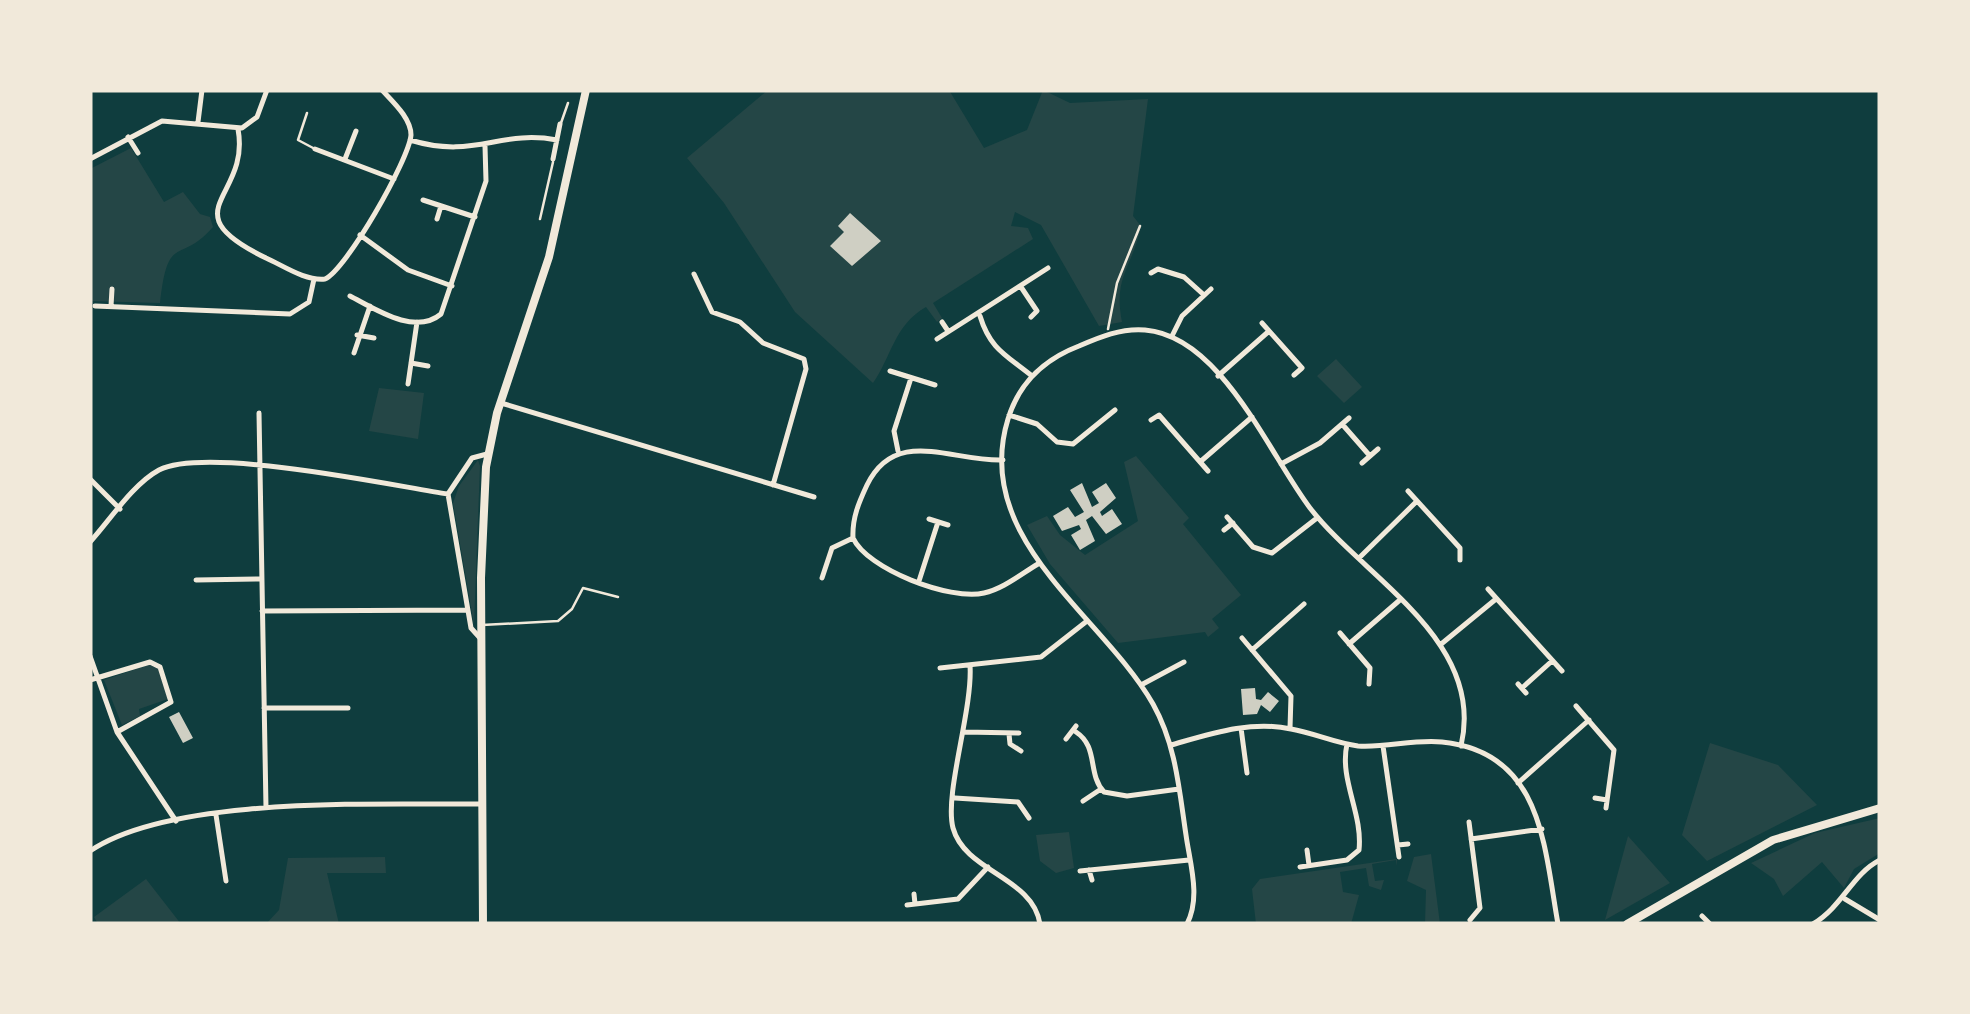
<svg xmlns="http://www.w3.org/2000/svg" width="1970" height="1014" font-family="'IBM Plex Sans',sans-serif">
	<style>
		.green { fill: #244646 }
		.building { fill: #cfcfc3 }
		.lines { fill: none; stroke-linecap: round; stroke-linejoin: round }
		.path { stroke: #f1e9da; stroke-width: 2.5 }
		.service { stroke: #f1e9da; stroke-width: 2.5 }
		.minor { stroke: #f1e9da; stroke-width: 5 }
		.primary { stroke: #f1e9da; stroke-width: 8 }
		.trunk { stroke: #f1e9da; stroke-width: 8 }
	</style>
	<rect width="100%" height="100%" fill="#0f3d3e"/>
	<!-- green -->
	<path class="green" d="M768,90H949L984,148L1027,130L1043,90L1070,103L1148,99L1133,216L1141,226C1132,269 1113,276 1122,322L1099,326L1041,225L1015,212L1011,226L1028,228L1033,239L933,303L942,318L937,322L926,307C894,325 891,358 873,383L795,312L724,203L687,158Z
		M131,148L164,202L183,192L200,214L210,217L213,227C179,266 168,231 160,303L90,301V169Z
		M1336,359L1362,387L1344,403L1317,376Z
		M379,388L424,393L418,439L369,431Z
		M1136,456L1189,518L1183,524L1241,595L1212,619L1219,628L1208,637L1205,632L1118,643L1050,564L1027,525L1047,516L1060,535L1085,555L1138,521L1124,462Z
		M478,460L480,466L474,625L453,503L459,486Z
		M151,664L158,668L168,699L139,709L140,716L122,725L104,680Z
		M1710,743L1778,765L1817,805L1707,861L1682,835Z
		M1880,818V853L1854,869L1844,888L1822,862L1783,896L1774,879L1751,863L1815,833Z
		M1069,832L1074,868L1056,873L1040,861L1036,835Z
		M1628,836L1670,883L1605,920Z
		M1431,854L1440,924H1425L1426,890L1407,881L1414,857Z
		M385,857L386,873H327L339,924H266L279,910L288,858Z
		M1397,859V866L1396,860L1372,864L1375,881L1384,880L1381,890L1369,886L1366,868L1340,872L1343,892L1359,895L1351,924H1256L1252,889L1260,879Z
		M146,879L181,924H98L94,917Z"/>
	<!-- building -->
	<path class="building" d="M850,213L881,241L852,266L830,246L844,232L838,226Z
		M1082,483L1092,507L1099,503L1092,492L1106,483L1116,498L1100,512L1102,516L1112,509L1122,524L1106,534L1092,516L1086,520L1095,541L1080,550L1071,535L1081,529L1079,525L1062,531L1053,516L1068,507L1075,517L1084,512L1070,490Z
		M1255,688L1256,699L1261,700L1268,692L1279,701L1270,712L1261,705L1257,714L1243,715L1241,689Z
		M179,712L193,738L183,743L169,717Z"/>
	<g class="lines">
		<!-- path -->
		<path class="path" d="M1108,329L1117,283L1140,226"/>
		<!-- service -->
		<path class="service" d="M307,113L298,140L315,149
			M561,123L568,103
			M540,219L553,162
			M482,625L558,621L572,609L583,588L618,597"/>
		<!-- minor -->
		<path class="minor" d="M198,122L202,90
			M238,129C251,199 168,210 266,258C284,266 305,281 325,279C346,270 409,160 411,135C411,118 393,102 382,90
			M128,137L138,153
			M410,140C475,160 499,129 557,140
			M315,149L394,179
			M90,159L162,121L242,128L257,117L267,90
			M345,159L356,131
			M553,159L560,124
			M423,200L475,217
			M437,219L441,206
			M360,235L408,270L452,286
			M1151,273L1158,269L1184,277L1204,295
			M694,274L712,312L740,322L763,343L804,359L806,369L773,485
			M1021,287L1037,311L1031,317
			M350,296C375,309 415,336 441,314L486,181L485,146
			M95,306L290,314L309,302L314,279
			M111,306L112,289
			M980,316C990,349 1006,355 1032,376
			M942,322L948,331
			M1262,323L1302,368L1294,375
			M357,335L374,338
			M1172,336L1182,316L1211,289
			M937,339L1048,268
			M354,353L370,306
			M411,363L428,366
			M890,371L935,385
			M1218,376L1268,332
			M408,384L417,322
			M501,403L814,497
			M259,413L266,808
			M1009,415L1037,424L1057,442L1073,444L1115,410
			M1151,420L1159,415L1208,471
			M1342,424L1370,456
			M898,451L894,431L911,378
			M1003,460C952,462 896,426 867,485C859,502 852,518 853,538C867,569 950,601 984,593C1003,589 1021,574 1038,564
			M1200,462L1252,417
			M1362,463L1378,449
			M1281,464L1320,443L1349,418
			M90,479L120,509
			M1408,491L1460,548V560
			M1227,517L1253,547L1272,553L1317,518
			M929,519L948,525
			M1224,530L1233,523
			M90,542C110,520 133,484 159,470C207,446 389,485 448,494
			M1359,558L1417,501
			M822,578L832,548L853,538
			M196,580L262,579
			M919,581L938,522
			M1488,589L1562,671
			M262,611L468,610
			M1340,633L1370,668L1369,684
			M480,638L471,628L448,494L472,458L487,454
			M1242,638L1291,696L1290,728
			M1349,644L1401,599
			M1440,645L1496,599
			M1252,650L1304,604
			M90,656L117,732L176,821
			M970,665C973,709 944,794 953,828C965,872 1033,877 1040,924
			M940,668L1041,657L1087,621
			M90,680L150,662L160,667L171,702L117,732
			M1518,684L1526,693
			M1141,685L1184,662
			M1522,688L1552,661
			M1576,706L1614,750L1606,808
			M264,708H348
			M1241,728L1247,773
			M964,732L1019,733
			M1076,732C1099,747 1087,774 1104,792L1127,796L1179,789
			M1009,734L1010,744L1021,751
			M1066,739L1076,726
			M1171,745C1210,734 1251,720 1291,729C1314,733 1335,743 1358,746C1386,748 1414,739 1442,742C1543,752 1544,847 1558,924
			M1383,746L1399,857
			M1518,783L1589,720
			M955,798L1018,802L1029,818
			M1595,798L1607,800
			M1083,801L1101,789
			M216,815L226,881
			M1469,822L1480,908L1470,920
			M1471,839L1542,829
			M1398,845L1408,844
			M1307,850L1309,865
			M90,851C173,795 381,805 482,804
			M1300,867L1347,860L1359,850C1363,813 1339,780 1347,744
			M1089,870L1092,880
			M1080,871L1189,860
			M914,894L915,904
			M1845,899L1880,920
			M907,905L958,899L988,867
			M1702,916L1710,924
			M1187,924C1201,897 1190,864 1186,835C1179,789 1176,745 1153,704C1102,615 971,539 1008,419C1019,383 1045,359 1079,346C1100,337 1121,328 1145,330C1221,336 1269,454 1310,508C1364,578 1486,640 1461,746
			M1813,924C1843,906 1852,874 1880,860"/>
		<!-- primary -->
		<path class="primary" d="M1627,924L1773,840L1880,808"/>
		<!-- trunk -->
		<path class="trunk" d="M483,924L481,578L486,467L497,413L549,257L586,90"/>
	</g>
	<!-- border -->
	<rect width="1970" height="1014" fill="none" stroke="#f1e9da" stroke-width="185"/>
</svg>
